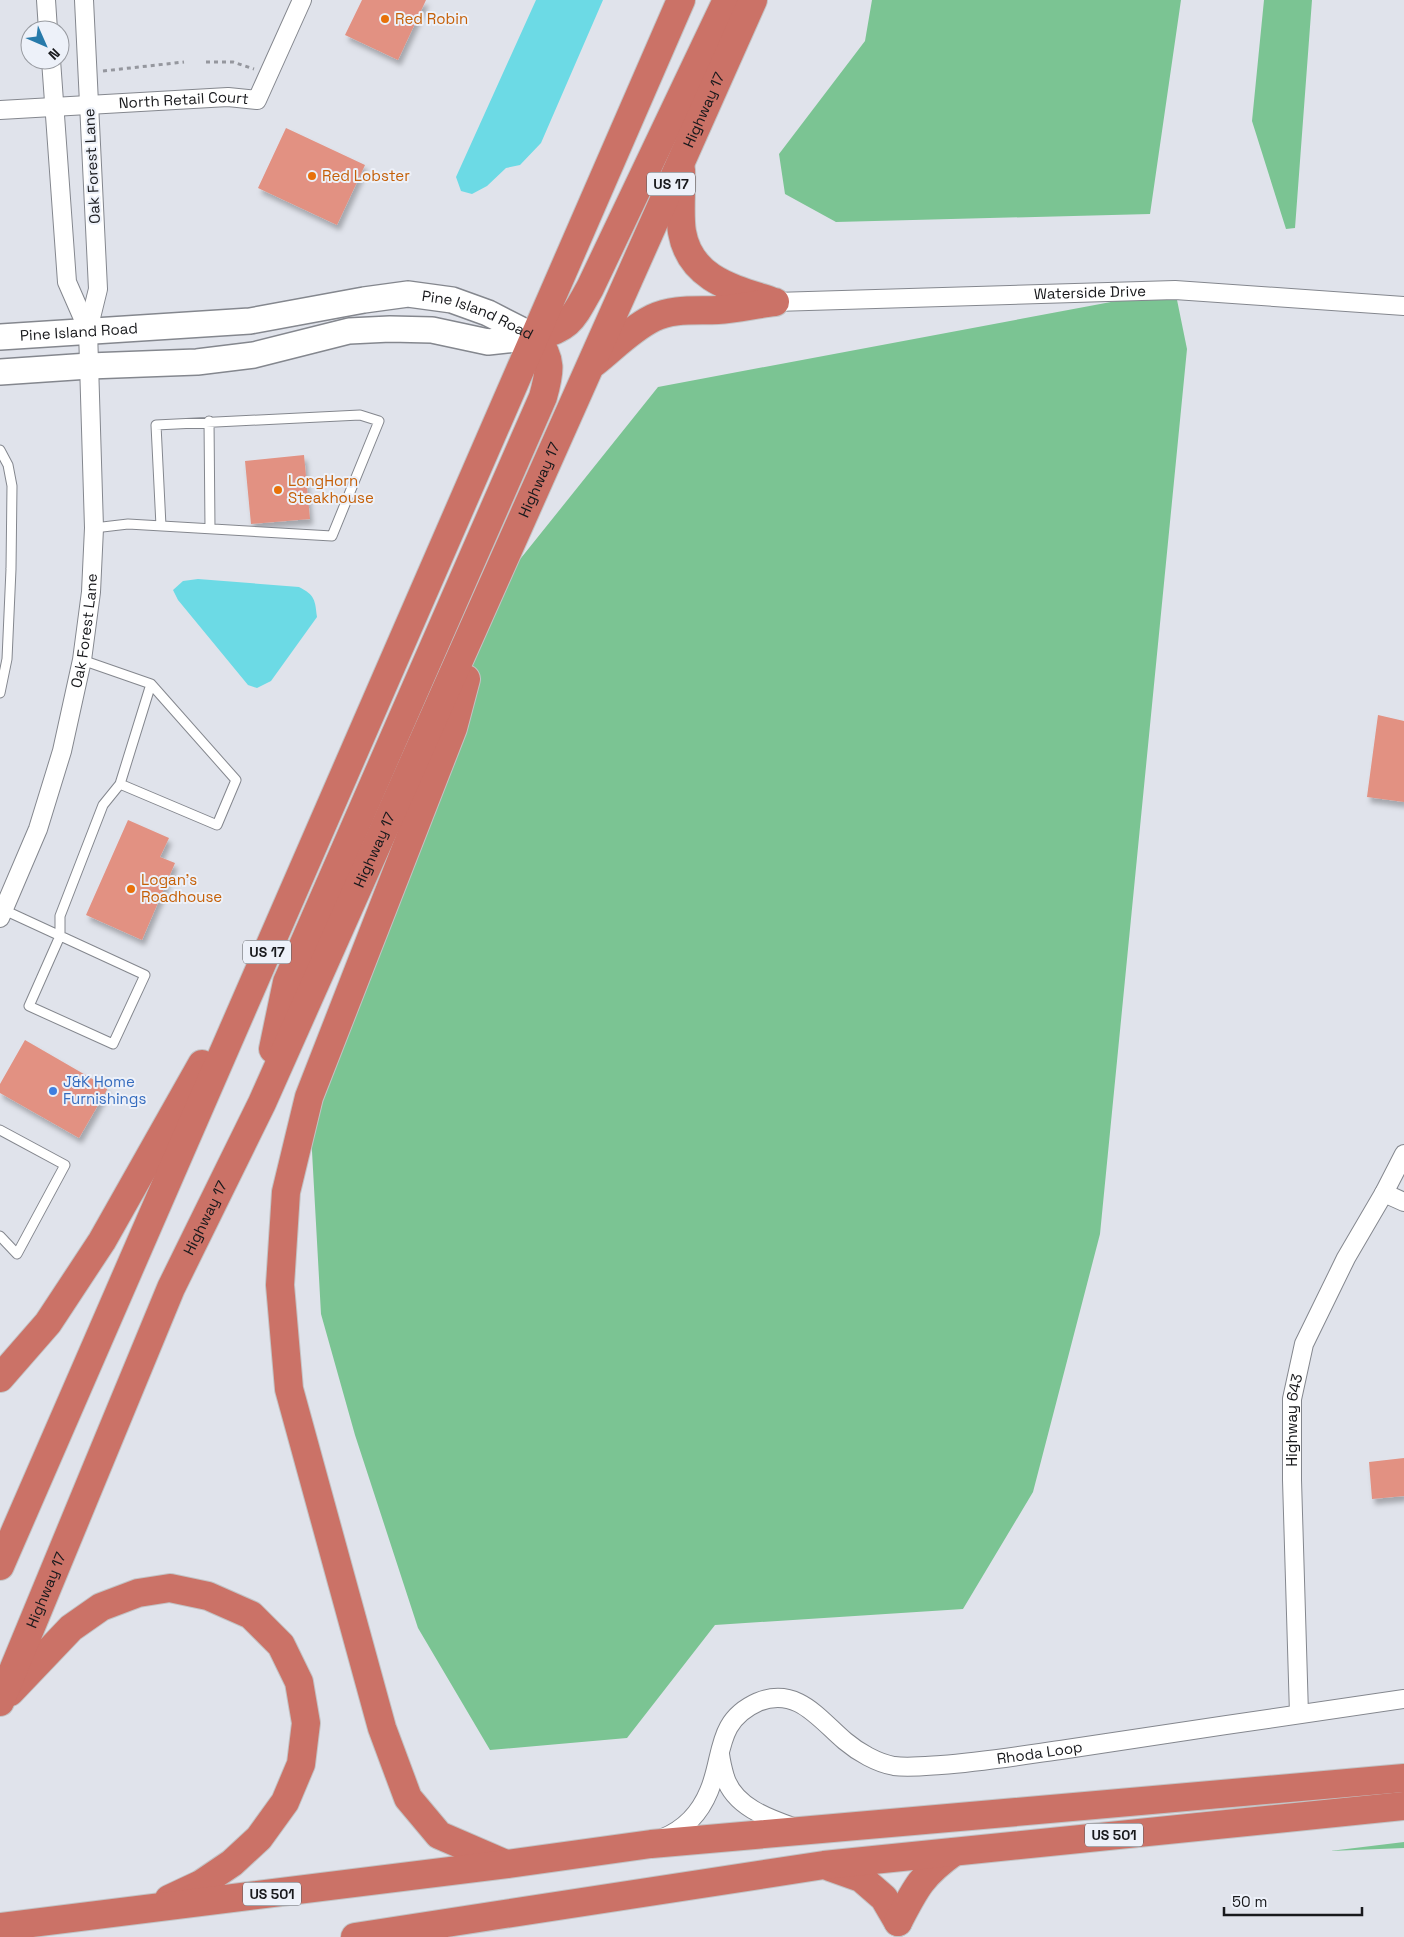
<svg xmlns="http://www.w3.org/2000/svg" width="1404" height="1937" font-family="'Space Grotesk',sans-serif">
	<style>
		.forest { fill: #7bc493 }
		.water { fill: #6cdae5 }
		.building { fill: #e29182; filter: url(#shadow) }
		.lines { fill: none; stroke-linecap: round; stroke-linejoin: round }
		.lane-casing { stroke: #84878e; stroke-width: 11 }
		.street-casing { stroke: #84878e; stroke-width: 20 }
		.secondary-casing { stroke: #84878e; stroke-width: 28 }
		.highway-casing { stroke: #c3c3c4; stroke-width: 30 }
		.path { stroke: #95979e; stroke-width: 3; stroke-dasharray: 4 4; stroke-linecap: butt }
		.lane { stroke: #fff; stroke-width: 9 }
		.street { stroke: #fff; stroke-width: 18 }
		.secondary { stroke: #fff; stroke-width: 25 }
		.highway { stroke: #cb7267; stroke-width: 28 }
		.food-dot { fill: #e8710a; stroke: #edf1f9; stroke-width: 2 }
		.shop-dot { fill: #3f7fe0; stroke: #edf1f9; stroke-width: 2 }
		.labels { text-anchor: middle; stroke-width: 4; stroke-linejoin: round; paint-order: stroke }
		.shield { fill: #edf1f9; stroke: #585a5e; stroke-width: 1 }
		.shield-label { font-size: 14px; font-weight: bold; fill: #18191c }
		.food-label { font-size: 15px; fill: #c56008; stroke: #edf1f9; text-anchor: start }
		.street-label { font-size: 15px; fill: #18191c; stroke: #edf1f9 }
		.shop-label { font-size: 15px; fill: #366cbe; stroke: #edf1f9; text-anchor: start }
	</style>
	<defs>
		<filter id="shadow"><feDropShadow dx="3" dy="5.5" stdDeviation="2.5" flood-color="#0004"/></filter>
	</defs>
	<rect width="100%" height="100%" fill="#e0e3eb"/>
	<!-- forest -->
	<path class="forest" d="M872,0H1181L1150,214L836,222L785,194L779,154L865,41Z
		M1264,0H1312L1295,228L1286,229L1252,121Z
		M1175,290L1187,349L1100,1234L1033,1492L963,1609L715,1625L627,1738L490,1750L418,1628L355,1435L321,1314L309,1097L485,603L658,387Z
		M1404,1842V1848L1330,1851Z"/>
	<!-- water -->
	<path class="water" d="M536,0H603L541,143L520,165L506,168L487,186L472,194L461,191L456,177Z
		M198,579L299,587C315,595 315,600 317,617L271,681L257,688L248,685L178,600L173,590L183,581Z"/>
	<!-- building -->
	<path class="building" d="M362,0H426L398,60L345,35Z
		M286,128L365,165L337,225L258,188Z
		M304,455L310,519L251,524L245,461Z
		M1378,715L1404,721V802L1367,797Z
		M128,820L169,838L160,857L175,863L142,940L86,915Z
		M25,1040L108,1088L79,1138L0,1093V1084Z
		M1404,1458V1496L1372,1499L1369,1462Z"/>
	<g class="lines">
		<!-- lane casing -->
		<g class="lane-casing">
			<path id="lane" d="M209,421L210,528
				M0,450L8,465L12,486L11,569L7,659L0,693
				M94,528L128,524L332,536L379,421L360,415L156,425L161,526
				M82,660L151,684L236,780L217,825L120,784
				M4,910L145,975L113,1044L29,1006L60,936V916L103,805L120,784L151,684
				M0,1130L65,1165L17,1254L0,1236"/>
		</g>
		<!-- street casing -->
		<g class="street-casing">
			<g id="street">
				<path d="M46,0L48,30"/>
				<path d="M51,60L67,282L88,330"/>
				<path id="s1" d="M0,110L228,97L257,100L302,0"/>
				<path id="s2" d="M775,302L1175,290L1404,306"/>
				<path id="s3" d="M0,918L38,829L62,751L82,660L91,592L94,528L88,330L98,289L84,0"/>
				<path d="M1384,1193L1404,1202"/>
				<path id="s4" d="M1299,1714L1292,1480V1399L1304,1344L1346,1258L1384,1193L1404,1154"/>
				<path d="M720,1754C721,1762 723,1770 725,1777C734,1806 767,1818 793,1827"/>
				<path id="s5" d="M663,1838C685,1829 700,1813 709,1791C724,1756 715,1721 758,1702C797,1686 819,1719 845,1741C858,1752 877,1763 894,1766C908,1768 926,1766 941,1765C983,1762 1025,1755 1067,1749C1179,1732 1292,1715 1404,1699"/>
			</g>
		</g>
		<!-- secondary casing -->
		<g class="secondary-casing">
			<g id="secondary">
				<path id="s6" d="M0,337L250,321L364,300L408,294L452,300L488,313L535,337"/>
				<path d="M0,372L89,366L197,362L254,355L349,331L390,329L432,330L488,342L535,337"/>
			</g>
		</g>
		<!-- highway casing -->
		<g class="highway-casing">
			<g id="highway">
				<path d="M681,170C682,188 679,215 682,232C690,278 731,288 769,300"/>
				<path d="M535,337C571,328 573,318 590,288L727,0"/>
				<path d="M594,363C613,348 631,329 653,318C673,308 696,311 718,310C737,309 756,304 775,302"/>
				<path d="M466,679L453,728L309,1097L286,1192L280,1285L289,1389L382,1728L408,1798L439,1835L506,1864"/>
				<path d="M273,1049L287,982L543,397C550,372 553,359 535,337"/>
				<path d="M0,1378L48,1323L102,1241L202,1064"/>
				<path d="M0,1566L681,0"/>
				<path d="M10,1692L71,1628L101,1607L138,1593L170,1588L208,1596L251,1615L281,1645L299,1682L306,1723L301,1764L285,1802L259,1838L232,1863L201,1884L169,1899"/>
				<path id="s7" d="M0,1702L171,1288L262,1103L753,0"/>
				<path d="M830,1867L861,1878L884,1898L898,1922"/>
				<path d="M898,1922C916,1887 922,1875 954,1852"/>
				<path d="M0,1927L507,1864L651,1844L1404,1778"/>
				<path d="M355,1937L824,1865L1404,1806"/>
			</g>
		</g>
		<!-- path -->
		<path class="path" d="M206,62H233L254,69
			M103,71L184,62"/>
		<!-- lane -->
		<use href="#lane" class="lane"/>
		<!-- street -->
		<use href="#street" class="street"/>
		<!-- secondary -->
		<use href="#secondary" class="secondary"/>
		<!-- highway -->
		<use href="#highway" class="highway"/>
	</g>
	<!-- markers -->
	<g class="food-dot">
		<circle cx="385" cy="19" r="5"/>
		<circle cx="312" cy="176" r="5"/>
		<circle cx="278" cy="490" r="5"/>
		<circle cx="131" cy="889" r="5"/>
	</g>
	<circle class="shop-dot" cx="53" cy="1091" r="5"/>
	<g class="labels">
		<!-- shield labels -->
		<g class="shield">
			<rect x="647" y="172.5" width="48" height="23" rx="4"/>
			<rect x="243" y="940.5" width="48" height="23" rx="4"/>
			<rect x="1085" y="1823.5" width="58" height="23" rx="4"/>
			<rect x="243" y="1882.5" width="58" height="23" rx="4"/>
		</g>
		<g class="shield-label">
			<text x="671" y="189">US 17</text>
			<text x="267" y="957">US 17</text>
			<text x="1114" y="1840">US 501</text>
			<text x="272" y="1899">US 501</text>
		</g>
		<!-- food labels -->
		<g class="food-label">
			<text x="395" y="24">Red Robin</text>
			<text x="322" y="181">Red Lobster</text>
			<text x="288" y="486">LongHorn<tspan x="288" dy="17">Steakhouse</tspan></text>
			<text x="141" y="885">Logan's<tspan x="141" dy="17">Roadhouse</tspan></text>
		</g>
		<!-- street labels -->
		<g class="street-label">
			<text dy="5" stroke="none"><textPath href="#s1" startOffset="184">North Retail Court</textPath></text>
			<text dy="5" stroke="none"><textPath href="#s7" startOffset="1741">Highway 17</textPath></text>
			<text transform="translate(92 166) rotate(-93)" y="5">Oak Forest Lane</text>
			<text dy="5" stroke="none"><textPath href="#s2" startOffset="315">Waterside Drive</textPath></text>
			<text dy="5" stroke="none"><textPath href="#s6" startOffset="484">Pine Island Road</textPath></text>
			<text dy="5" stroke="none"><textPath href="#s6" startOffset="79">Pine Island Road</textPath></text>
			<text dy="5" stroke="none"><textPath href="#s7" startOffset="1336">Highway 17</textPath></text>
			<text dy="5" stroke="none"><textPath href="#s3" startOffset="301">Oak Forest Lane</textPath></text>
			<text dy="5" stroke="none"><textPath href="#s7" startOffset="931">Highway 17</textPath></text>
			<text dy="5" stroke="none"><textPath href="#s7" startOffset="526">Highway 17</textPath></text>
			<text dy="5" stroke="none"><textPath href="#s4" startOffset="294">Highway 643</textPath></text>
			<text dy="5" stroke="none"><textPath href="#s7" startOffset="121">Highway 17</textPath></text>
			<text dy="5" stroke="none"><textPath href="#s5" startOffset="478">Rhoda Loop</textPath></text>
		</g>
		<!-- shop labels -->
		<g class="shop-label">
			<text x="63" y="1087">J&amp;K Home<tspan x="63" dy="17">Furnishings</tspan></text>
		</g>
	</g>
	<!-- north arrow -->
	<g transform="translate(45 45) rotate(135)"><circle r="24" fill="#edf1f9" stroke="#989ba1"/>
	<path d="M0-4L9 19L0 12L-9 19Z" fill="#277aaa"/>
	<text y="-8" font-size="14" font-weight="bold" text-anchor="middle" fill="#18191c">N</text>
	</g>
	<!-- scale -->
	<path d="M1224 1907v8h138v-8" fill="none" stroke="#18191c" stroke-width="2.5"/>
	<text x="1232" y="1907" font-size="15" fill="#18191c" stroke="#edf1f9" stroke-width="4" paint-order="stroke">50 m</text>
</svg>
